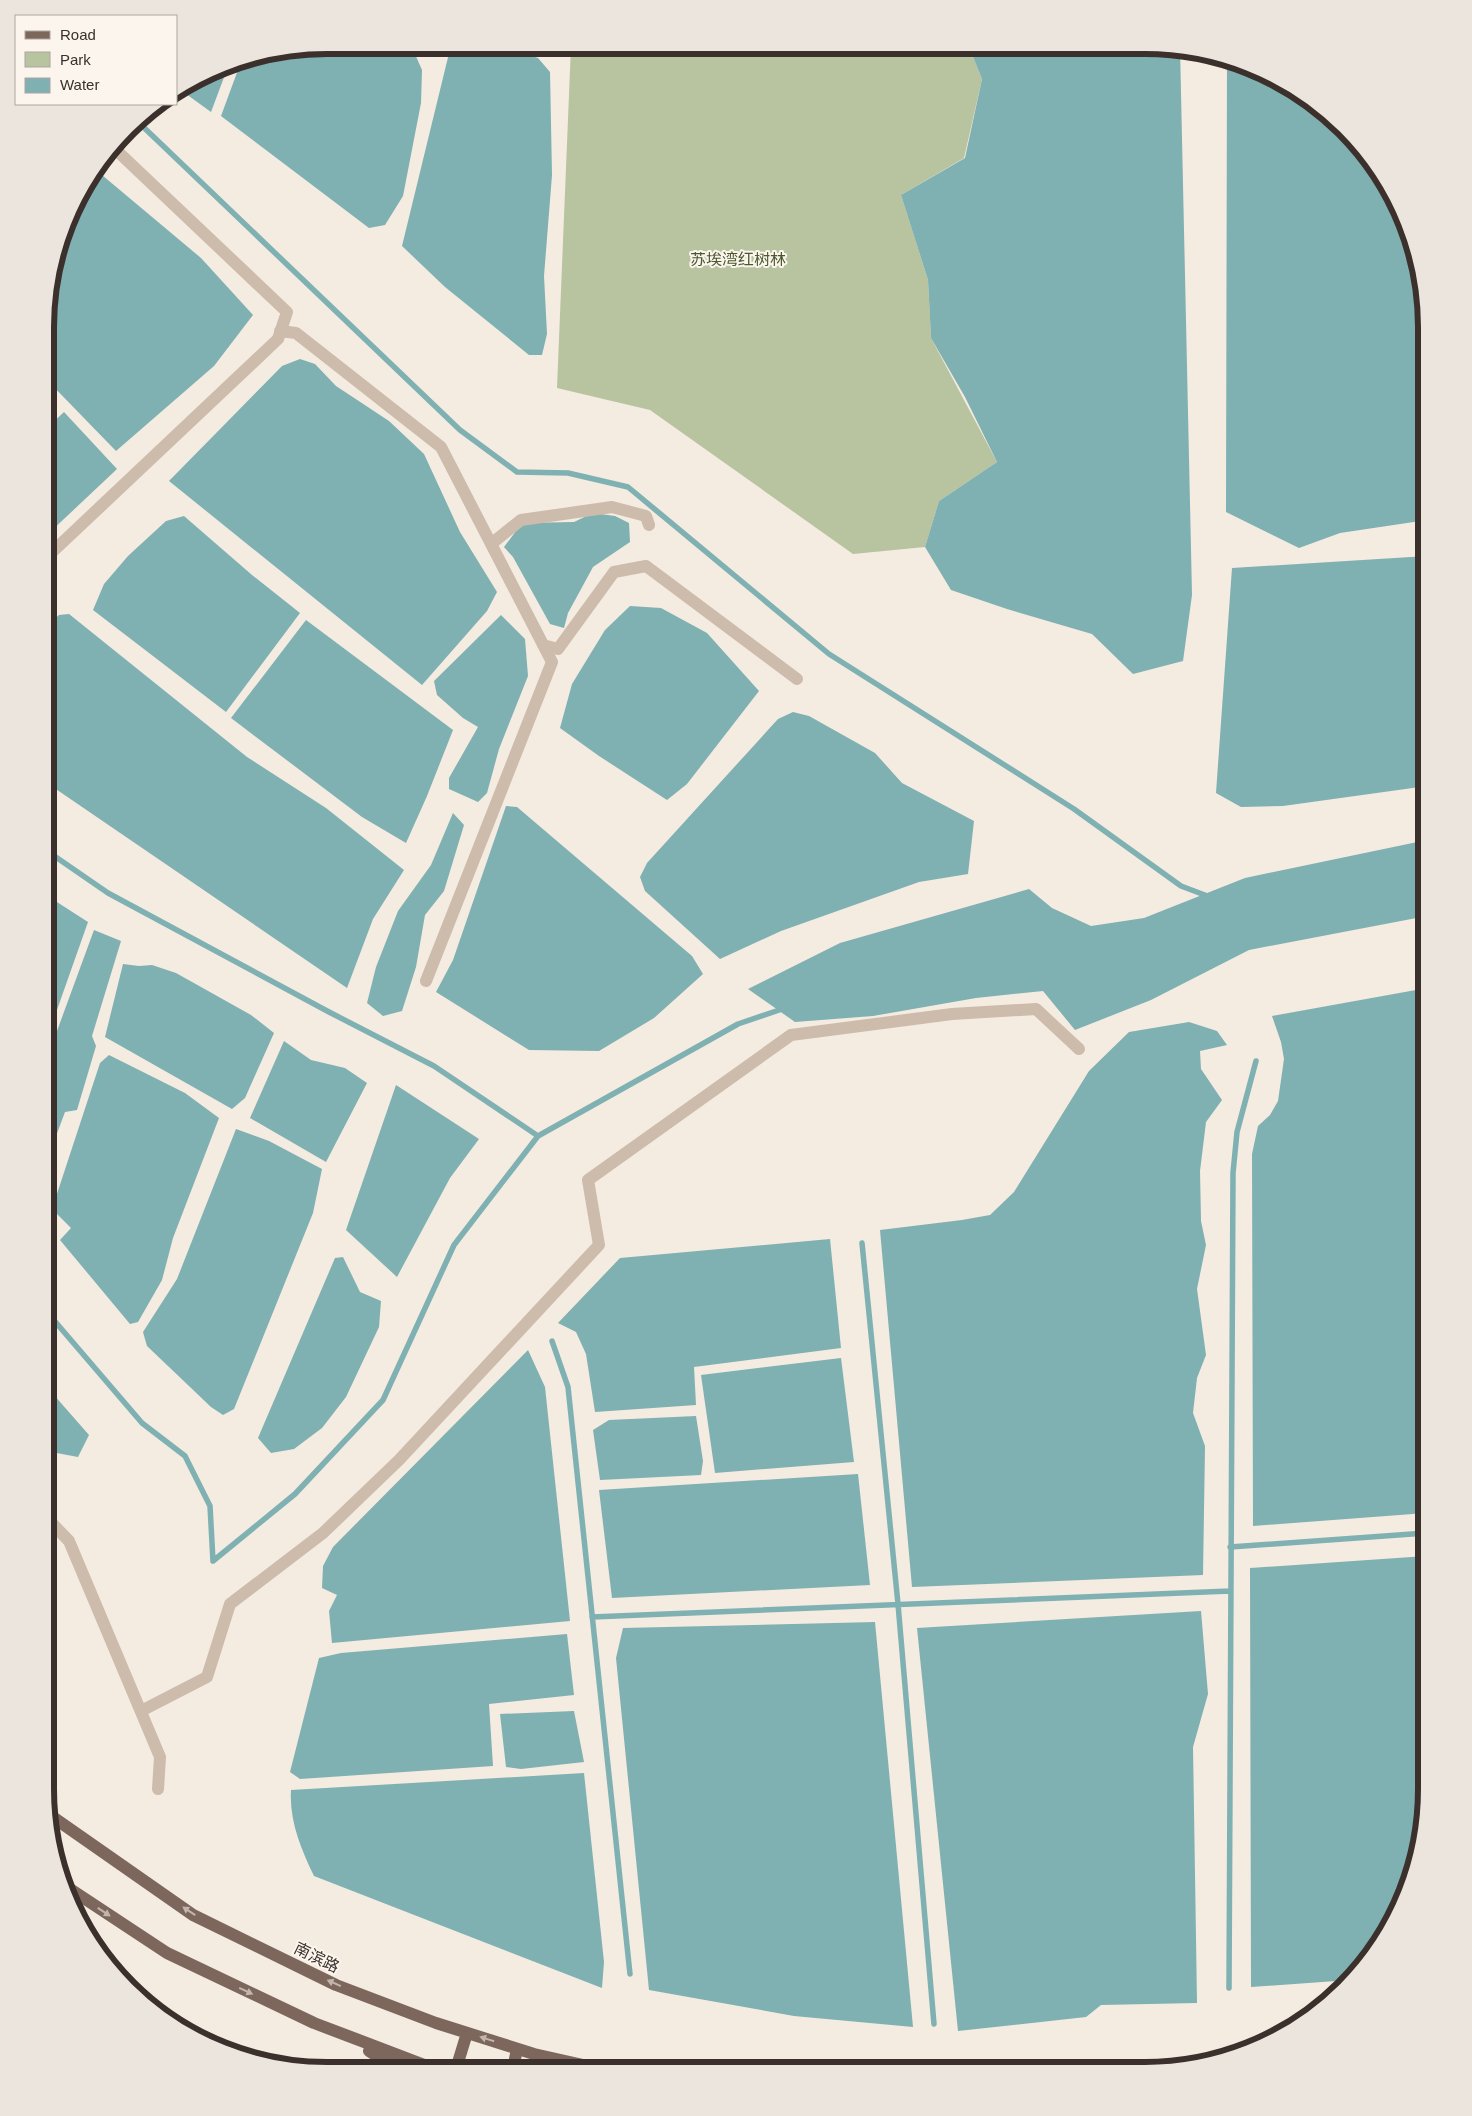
<svg xmlns="http://www.w3.org/2000/svg" width="1472" height="2116" font-family="Helvetica,'Noto Sans SC',sans-serif">
	<style>
		.green { fill: #b8c4a0 }
		.water { fill: #7fb0b2 }
		.lines { fill: none; stroke-linecap: round; stroke-linejoin: round }
		.stream { stroke: #7fb0b2; stroke-width: 5.5 }
		.minor { stroke: #cdbbac; stroke-width: 12 }
		.major { stroke: #7d675c; stroke-width: 12 }
		.oneway { fill: #c2b5ac }
		.labels { text-anchor: middle; stroke-width: 4; stroke-linejoin: round; paint-order: stroke }
		.park-label { font-size: 16px; fill: #4a5a2e; stroke: #fbf5ee }
		.street-label { font-size: 16px; fill: #3b302b; stroke: #fbf5ee }
		.rim { fill: none; stroke: #3b302b; stroke-width: 6 }
	</style>
	<rect width="100%" height="100%" fill="#f4ebe1"/>
	<!-- green -->
	<path class="green" d="M571,46L969,47L982,79L964,158L901,195L928,280L931,338L997,462L939,501L925,547L853,554L650,410L557,388Z"/>
	<!-- water -->
	<path class="water" d="M327,45H411L422,70L421,103L403,196L385,225L369,228L221,116L242,59Z
		M451,45H500L538,58L550,72L552,175L544,276L547,334L542,355H529L445,287L402,246Z
		M969,47H1180L1192,595L1183,661L1133,674L1092,634L1007,609L951,590L925,547L939,501L997,462L965,397L931,338L928,280L901,195L965,158L982,79Z
		M1227,59L1253,66L1317,103L1357,141L1398,202L1417,254L1427,326V520L1340,533L1299,548L1226,512Z
		M229,64L211,112L182,91H183Z
		M96,170L201,258L253,315L214,366L116,451L47,380V290L83,186Z
		M300,359L315,364L336,386L389,421L424,454L460,532L497,592L487,611L422,685L169,481L282,366Z
		M64,412L117,469L48,534L47,428Z
		M593,513L615,516L629,523L630,542L593,567L568,613L564,628L550,624L513,557L504,547L522,523L574,522Z
		M184,516L252,575L300,613L226,712L93,610L104,584L128,556L166,521Z
		M1427,556V786L1283,806L1241,807L1216,793L1232,568Z
		M630,606L661,608L707,633L759,691L687,784L667,800L599,756L560,728L572,684L605,630Z
		M69,614L247,757L326,808L404,870L373,919L347,988L47,783V626L59,615Z
		M501,615L525,639L528,676L499,749L487,793L478,802L449,789V778L478,727L463,718L437,695L434,681Z
		M306,620L453,730L427,796L406,843L362,817L231,718Z
		M793,712L809,716L875,753L902,783L974,821L968,874L919,882L781,931L720,959L645,891L640,877L647,863L778,719Z
		M506,806L517,807L692,956L703,974L654,1018L599,1051L529,1050L436,992L453,960Z
		M453,813L464,825L444,891L425,915L416,967L402,1011L383,1016L367,1003L376,967L398,911L431,865Z
		M1427,840V916L1249,950L1151,1000L1075,1030L1043,991L976,998L873,1016L795,1022L748,989L840,943L1029,889L1052,908L1091,926L1144,918L1245,878Z
		M46,895L88,922L46,1041Z
		M94,930L121,941L92,1036L96,1046L77,1110L65,1112L46,1163V1061Z
		M123,964L139,966L152,965L176,973L251,1015L274,1033L245,1098L232,1109L105,1037Z
		M1427,988L1426,1513L1253,1526L1252,1154L1258,1126L1270,1115L1278,1101L1284,1059L1281,1042L1272,1016Z
		M1189,1022L1217,1031L1227,1045L1200,1051L1201,1069L1222,1100L1206,1122L1200,1171L1201,1221L1206,1245L1197,1289L1206,1355L1197,1378L1193,1413L1205,1446L1203,1575L912,1587L880,1230L962,1220L990,1215L1014,1192L1089,1071L1129,1032Z
		M284,1041L311,1060L345,1068L367,1083L326,1162L250,1118Z
		M109,1055L185,1093L219,1118L173,1238L162,1280L138,1322L130,1324L60,1240L71,1228L52,1209L100,1063Z
		M396,1085L479,1139L450,1178L397,1277L346,1230Z
		M236,1129L269,1141L322,1169L313,1213L234,1409L223,1415L211,1407L147,1346L143,1332L177,1279Z
		M830,1239L841,1348L694,1367L696,1405L595,1412L586,1354L576,1332L558,1323L620,1258Z
		M343,1257L360,1292L381,1301L379,1327L346,1397L322,1428L294,1449L271,1453L258,1438L335,1258Z
		M528,1350L545,1387L570,1621L332,1643L329,1611L337,1595L322,1588L323,1566L333,1547Z
		M841,1358L854,1462L715,1473L701,1375Z
		M46,1386L89,1435L78,1457L46,1451Z
		M696,1416L703,1461L701,1475L600,1480L593,1430L609,1420Z
		M858,1474L870,1585L612,1598L599,1490Z
		M1426,1556V1808L1412,1880L1379,1946L1350,1980L1251,1987L1250,1568Z
		M1201,1611L1208,1694L1193,1747L1197,2003L1101,2005L1086,2017L958,2031L917,1628Z
		M875,1622L913,2027L794,2016L649,1990L616,1658L623,1628Z
		M567,1634L574,1695L489,1704L493,1766L300,1779L290,1772L319,1658L341,1653Z
		M574,1711L584,1762L521,1769L506,1767L500,1714Z
		M584,1773L604,1962L602,1988L314,1876C301,1849 289,1820 291,1790Z"/>
	<g class="lines">
		<!-- stream -->
		<path class="stream" d="M136,120L460,430L517,472L568,473L628,487L829,654L1074,809L1181,886L1210,897
			M47,851L108,893L329,1012L434,1066L538,1136L738,1024L785,1008
			M862,1243L898,1604L934,2024
			M46,1311L142,1423L185,1456L210,1506L213,1561L295,1494L383,1400L454,1245L538,1136
			M552,1341L568,1387L630,1974
			M1230,1547L1426,1533
			M592,1617L1230,1591
			M1229,1988L1233,1173L1237,1132L1256,1061"/>
		<!-- minor -->
		<path class="minor" d="M280,331L296,333L441,447L552,662L426,981
			M491,544L521,520L612,507L646,516L649,525
			M47,557L278,339L287,312L114,148
			M543,645L558,649L614,572L646,566L797,679
			M45,1516L69,1541L160,1757L158,1789
			M141,1711L207,1677L230,1604L323,1533L399,1460L599,1245L588,1180L791,1035L952,1014L1036,1009L1079,1049"/>
		<!-- major -->
		<path class="major" d="M47,1813L193,1915L336,1985L436,2023L534,2054L601,2069
			M64,1885L167,1953L314,2023L435,2069
			M369,2051L397,2069
			M456,2069L467,2033
			M513,2069L517,2049"/>
	</g>
	<!-- one-way arrows -->
	<defs><path id="oneway-solid" d="M-6-.8H1V-3.2L6.5 0L1 3.2V.8H-6Z" transform="scale(1.25)"/></defs>
	<g class="oneway">
		<use href="#oneway-solid" transform="translate(189 1911) rotate(-147)"/>
		<use href="#oneway-solid" transform="translate(104 1912) rotate(33)"/>
		<use href="#oneway-solid" transform="translate(334 1983) rotate(-156)"/>
		<use href="#oneway-solid" transform="translate(246 1991) rotate(25)"/>
		<use href="#oneway-solid" transform="translate(487 2039) rotate(-163)"/>
	</g>
	<g class="labels">
		<!-- park labels -->
		<g class="park-label">
			<text x="738" y="265">苏埃湾红树林</text>
		</g>
		<!-- street labels -->
		<g class="street-label">
			<text transform="translate(317 1957) rotate(26)" y="6">南滨路</text>
		</g>
	</g>
	<!-- crop -->
	<path d="M0 0H1472V2116H0ZM327 54H1145A273 273 0 0 1 1418 327V1789A273 273 0 0 1 1145 2062H327A273 273 0 0 1 54 1789V327A273 273 0 0 1 327 54Z" fill="#ece5de" fill-rule="evenodd"/>
	<path class="rim" d="M327 54H1145A273 273 0 0 1 1418 327V1789A273 273 0 0 1 1145 2062H327A273 273 0 0 1 54 1789V327A273 273 0 0 1 327 54Z"/>
	<!-- legend -->
	<rect x="15" y="15" width="162" height="90" fill="#fbf5ee" stroke="#aea6a0"/>
	<rect x="25" y="31" width="25" height="8" fill="#7d675c" stroke="#aea6a0"/>
	<text x="60" y="40" font-size="15" fill="#3b302b">Road</text>
	<rect x="25" y="52" width="25" height="15" fill="#b8c4a0" stroke="#aea6a0"/>
	<text x="60" y="65" font-size="15" fill="#3b302b">Park</text>
	<rect x="25" y="78" width="25" height="15" fill="#7fb0b2" stroke="#aea6a0"/>
	<text x="60" y="90" font-size="15" fill="#3b302b">Water</text>
</svg>
